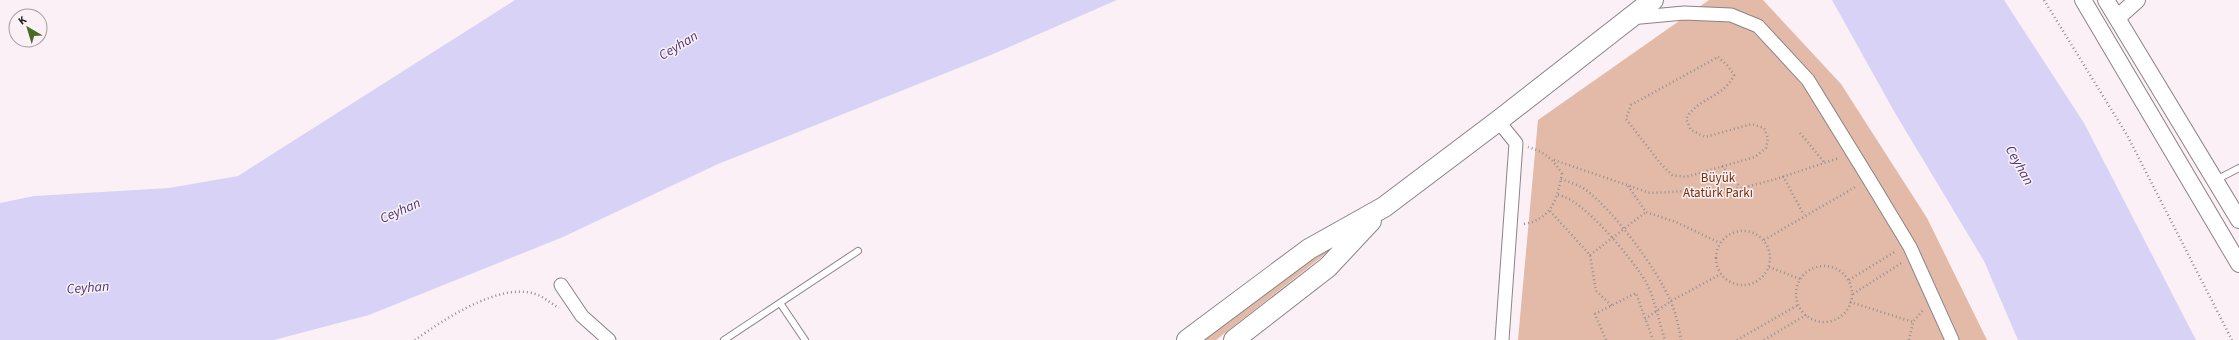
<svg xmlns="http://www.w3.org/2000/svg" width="2239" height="340" font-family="'Source Sans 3',sans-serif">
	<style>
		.green { fill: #e3baa7 }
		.water { fill: #d8d3f6 }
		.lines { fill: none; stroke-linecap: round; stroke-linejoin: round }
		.service-casing { stroke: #8c8387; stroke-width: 8 }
		.minor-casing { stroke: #8c8387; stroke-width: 15 }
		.tertiary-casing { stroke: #8c8387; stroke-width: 18 }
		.primary-casing { stroke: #8c8387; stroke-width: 22 }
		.path { stroke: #968e92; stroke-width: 2.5; stroke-dasharray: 1 3; stroke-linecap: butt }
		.service { stroke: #fff; stroke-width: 6 }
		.minor { stroke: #fff; stroke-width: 13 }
		.tertiary { stroke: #fff; stroke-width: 16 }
		.primary { stroke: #fff; stroke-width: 20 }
		.labels { text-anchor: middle; stroke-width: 3; stroke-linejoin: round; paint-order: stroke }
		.park-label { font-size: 13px; fill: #763005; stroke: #fbf0f5 }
		.water-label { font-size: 14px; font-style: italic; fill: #48387b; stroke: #fbf0f5 }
	</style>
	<rect width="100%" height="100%" fill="#fbf0f5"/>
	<!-- green -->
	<path class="green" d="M1709,0H1763L1841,84L1927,218L1987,340H1518L1538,120Z
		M1325,246L1329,251L1216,340H1203Z"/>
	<!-- water -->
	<path class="water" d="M515,0H1117L991,55L718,164L563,237L369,315L274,340H0V203L34,196L169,188L238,176Z
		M1832,0H2004L2084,123L2196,340H2018L1984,261L1895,113Z"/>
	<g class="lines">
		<!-- service casing -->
		<g class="service-casing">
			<path id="service" d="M2216,180L2239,168
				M780,303L805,340
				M724,340L858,251"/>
		</g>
		<!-- minor casing -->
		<g class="minor-casing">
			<path id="minor" d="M1630,18L1684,13L1731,15L1758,26L1808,80L1869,179L1910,247L1952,340
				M1498,121L1516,143L1502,340
				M561,285L582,316L609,340"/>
		</g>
		<!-- tertiary casing -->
		<g class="tertiary-casing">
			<path id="tertiary" d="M2083,0L2239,264
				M2106,0L2239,220
				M2117,18L2137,0"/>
		</g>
		<!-- primary casing -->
		<g class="primary-casing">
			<path id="primary" d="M1187,340L1309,249L1384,207L1498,121L1653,0
				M1234,340L1328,267L1371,221"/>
		</g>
		<!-- path -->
		<path class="path" d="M2044,0L2127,135L2232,340
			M1718,57L1727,65L1734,75C1725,97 1697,98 1686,119L1691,130L1705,137L1752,124L1764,128L1768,138L1766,148L1755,157L1686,177L1672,175L1661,164L1626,119L1631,105Z
			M1800,133L1824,162
			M1554,160L1650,193L1741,188L1776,179L1839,158
			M1722,166L1740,187
			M1783,176L1804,215
			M1561,179C1569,182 1579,185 1586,190C1614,211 1657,269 1671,302C1676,314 1679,327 1681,340
			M1628,186L1646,212L1676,222L1720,243
			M1558,195C1584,199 1632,259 1646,282C1655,299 1659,322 1665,340
			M1550,211L1590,255L1596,291L1612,306
			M1524,224C1552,219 1557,199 1562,174C1553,159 1545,152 1528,147
			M1716 258a27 27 0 1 1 54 0a27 27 0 1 1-54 0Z
			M1764,240L1857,186
			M1590,255L1646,212
			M1796 294a28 28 0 1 1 56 0a28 28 0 1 1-56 0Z
			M1769,267L1800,279
			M1849,280L1896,251
			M1853,294L1903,262
			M1850,302L1913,322
			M1645,319L1671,301L1721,274
			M415,340C443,320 502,280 538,295C545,298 552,304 559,308
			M1606,340L1595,314L1636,293L1653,340
			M1737,340L1798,305
			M1764,340L1806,315
			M1909,340L1913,322L1924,309"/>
		<!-- service -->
		<use href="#service" class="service"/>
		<!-- minor -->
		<use href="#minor" class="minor"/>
		<!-- tertiary -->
		<use href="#tertiary" class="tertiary"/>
		<!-- primary -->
		<use href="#primary" class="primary"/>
	</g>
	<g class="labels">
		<!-- park labels -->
		<g class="park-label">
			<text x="1718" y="182">Büyük<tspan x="1718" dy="15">Atatürk Parkı</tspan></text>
		</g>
		<!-- water labels -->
		<g class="water-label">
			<text transform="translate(678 45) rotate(-31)" y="5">Ceyhan</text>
			<text transform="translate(2020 165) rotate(61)" y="5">Ceyhan</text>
			<text transform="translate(400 210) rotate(-24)" y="5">Ceyhan</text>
			<text transform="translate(88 287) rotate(-4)" y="5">Ceyhan</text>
		</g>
	</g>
	<!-- north arrow -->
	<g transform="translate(28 28) rotate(322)"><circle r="19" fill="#fbf0f5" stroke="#a59ca0"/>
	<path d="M0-3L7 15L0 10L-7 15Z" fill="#496b23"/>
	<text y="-6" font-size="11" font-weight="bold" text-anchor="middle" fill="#231f21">K</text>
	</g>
</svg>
